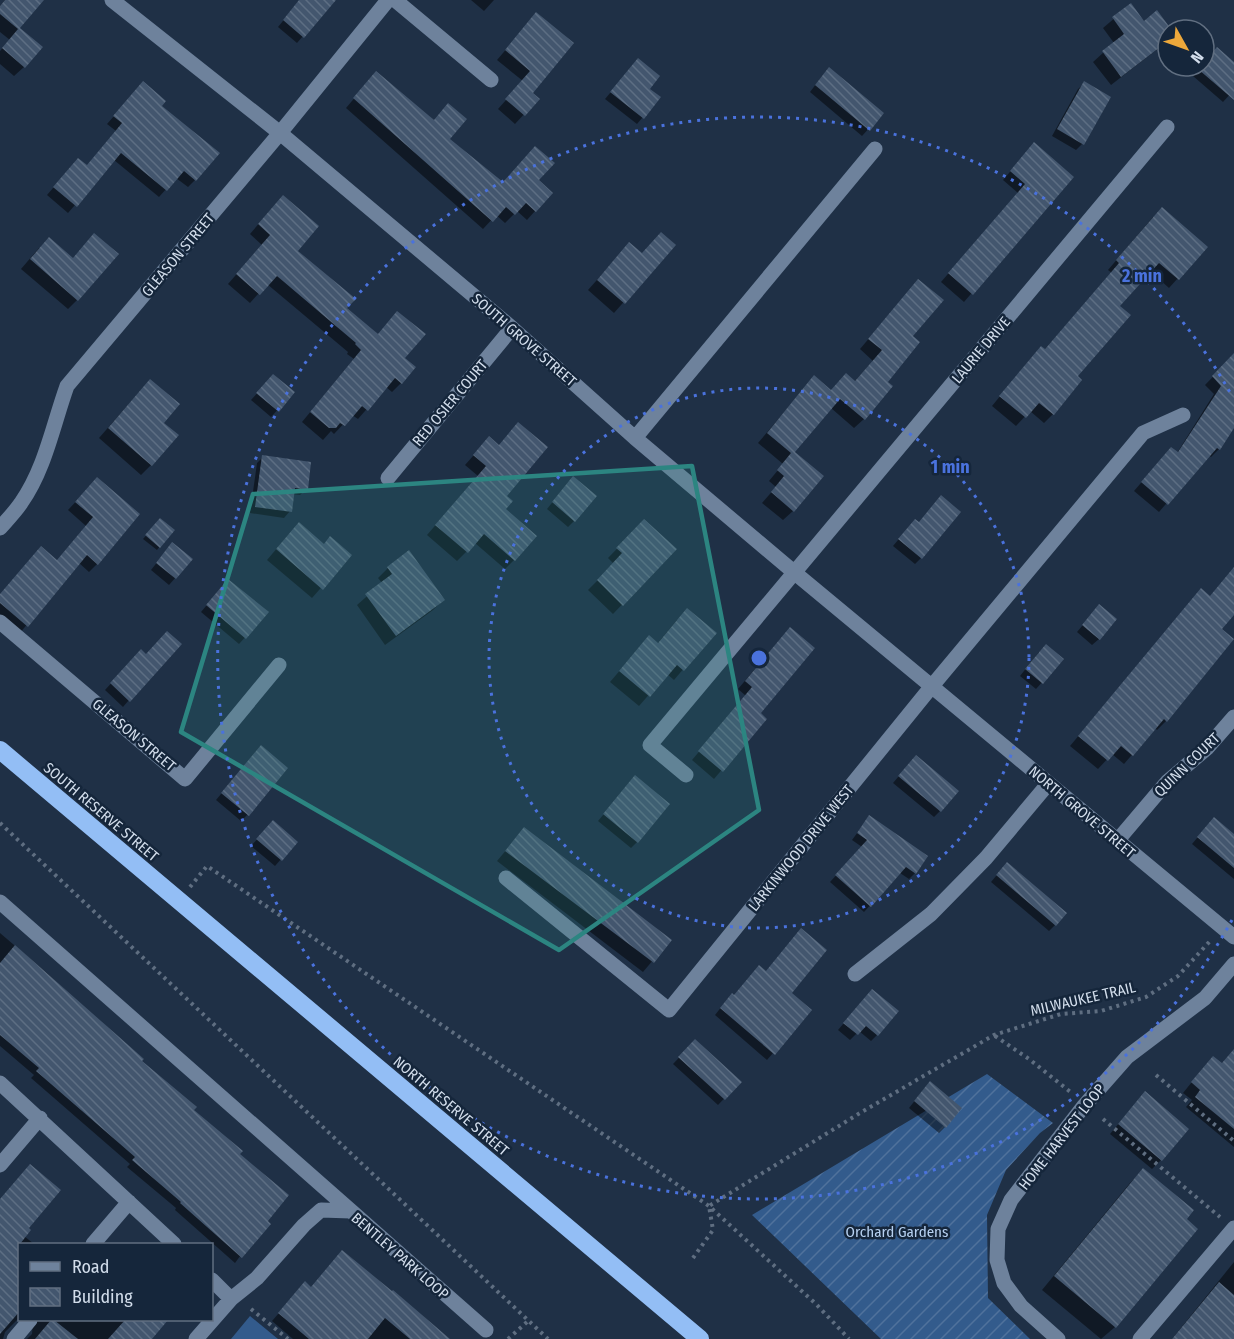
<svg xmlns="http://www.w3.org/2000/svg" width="1234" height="1339" font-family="'Fira Sans Condensed',sans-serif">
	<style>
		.grass { fill: #335b8c }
		.garden { fill: url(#garden-furrows) }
		.shadow { fill: #0007 }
		.building { fill: url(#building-back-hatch) }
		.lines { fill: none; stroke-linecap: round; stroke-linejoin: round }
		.path { stroke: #5f6e81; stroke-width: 4; stroke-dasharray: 3 4.5; stroke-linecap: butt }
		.minor { stroke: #6e829c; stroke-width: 15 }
		.highway { stroke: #93bef5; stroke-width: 18 }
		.marked { fill: #2c8581; fill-opacity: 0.2; stroke: #2c8581; stroke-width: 4.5; stroke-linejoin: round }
		.ring { fill: none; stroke: #4a72dd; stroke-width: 3; stroke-dasharray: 3 6 }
		.labels { text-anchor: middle; stroke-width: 5; stroke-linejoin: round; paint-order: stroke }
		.street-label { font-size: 15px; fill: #d2ddeb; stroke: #15263b }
		.park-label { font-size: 15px; fill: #b6d0f0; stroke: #15263b }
		.centre { fill: #4a72dd; stroke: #15263b; stroke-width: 3 }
		.ring-label { font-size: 18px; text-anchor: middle; font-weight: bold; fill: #4a72dd; stroke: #15263b; stroke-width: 5; stroke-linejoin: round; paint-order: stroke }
	</style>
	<defs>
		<pattern id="garden-furrows" width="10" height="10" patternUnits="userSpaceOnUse" patternTransform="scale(1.5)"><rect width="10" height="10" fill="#335b8c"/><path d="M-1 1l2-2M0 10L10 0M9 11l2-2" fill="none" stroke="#50729c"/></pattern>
		<pattern id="building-back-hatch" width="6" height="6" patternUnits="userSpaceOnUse" patternTransform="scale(1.5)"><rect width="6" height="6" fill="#43566e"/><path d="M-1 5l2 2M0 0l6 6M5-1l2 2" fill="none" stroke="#5d6e83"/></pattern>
	</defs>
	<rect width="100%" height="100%" fill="#1f3046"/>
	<!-- grass -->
	<path class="grass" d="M250,1316L278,1339H231Z"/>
	<!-- garden -->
	<path class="garden" d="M987,1074L1053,1123L1040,1133L1006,1170L987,1215L988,1298L1030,1339H881L752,1215Z"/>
	<!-- shadow -->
	<path class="shadow" d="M5,0H42L18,29L24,67L14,76L0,64V51L10,40L0,32V6Z
		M300,0H334L297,43L278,27Z
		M471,0H494L484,11Z
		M1130,5L1143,23L1157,13L1170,30H1168V41L1111,85L1093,62L1114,43L1103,28Z
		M536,14L531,93L538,99L515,124L498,109L523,81L497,60Z
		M1204,63L1234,64V90L1223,102L1193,76L1202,66H1204Z
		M632,67L648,89L659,98L637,124L605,99Z
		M823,75L882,114L862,136L810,92Z
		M368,82L448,139L502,184L537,181L535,211L527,220L517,211L505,223L496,215L483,229L346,108Z
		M1085,83L1082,144L1076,150L1052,136L1078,89Z
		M136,91L160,106L195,180L188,187L176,178L159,197L114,160L68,213L47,195L71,167H86L116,131L107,124Z
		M1026,153L1072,177L964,302L941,282L1018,193L1003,180Z
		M274,206L296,251L345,308L403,358L401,383L392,392L386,387L358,419L352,415L334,434L331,431L323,440L302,422L354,359L347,354L348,352L267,284L250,303L228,284L262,245L250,234Z
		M1153,217L1206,247L1169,288L1150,271L1118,306L1075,376L1080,380L1053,414L1044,423L1030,411L1016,426L992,406L1032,357L1044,350L1112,273L1108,270Z
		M674,245L614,313L588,290L620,254L641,255Z
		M39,248L77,300L68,309L21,269Z
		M909,291L911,336L864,419L854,428L831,408L793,452V511L783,520L762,503L776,487L769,481L783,464L758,443L814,377L830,392L854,382L873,361L860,349Z
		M1234,355V425L1219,449L1211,457L1208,455L1159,512L1134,491L1164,456L1177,453L1214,394L1205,385Z
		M267,382L293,393L271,417L251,400Z
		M141,390L162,423L151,465L141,475L99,438Z
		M489,438L505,496L503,509L514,560L505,569L475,543L457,561L427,535L478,476L465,465Z
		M263,457L306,489L300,495L292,494L290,511L284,518L250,513L257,463Z
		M97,479V564L89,572L79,563L19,634L0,618V594L57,561L86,526L68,510Z
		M567,484L574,521L568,527L547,509Z
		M160,520L173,530L157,550L143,539Z
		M644,521L675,549L613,614L588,590L614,564L608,558Z
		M909,527L921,558L915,564L893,546Z
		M289,534L350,555L312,598L267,560Z
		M166,551L191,560L169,585L151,570Z
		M388,568L443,600L433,610L385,645L357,605L382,583L378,578Z
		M1234,568V612L1220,630L1166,721L1157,730L1155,728L1124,764L1112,754L1098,769L1070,746L1193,599L1210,597Z
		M222,587L267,613L239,644L201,612Z
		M1093,613L1099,639L1092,645L1077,632Z
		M677,620L714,633L674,680L667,674L639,706L610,682L640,647L657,644Z
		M782,637L758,714L765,719L714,779L692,760L746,696L738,689Z
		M1039,652L1062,660L1036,689L1020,676Z
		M135,657L129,700L123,707L105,690Z
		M255,753L247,815L241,821L216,800Z
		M910,763L940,811L934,817L893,783Z
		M629,784L637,842L631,848L598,821Z
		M869,817L915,873L909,879L900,873L864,912L830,882L862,847L852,840Z
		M1208,825L1234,836V879L1192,844Z
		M267,828L296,842L275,866L251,846Z
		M524,829L670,940L643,972L497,861Z
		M1001,870L1055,925L1049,931L991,882Z
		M0,933L48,974L238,1154L266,1221L235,1263L175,1210L176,1208L127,1167L130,1164L31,1078L34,1075L0,1046Z
		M789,993L810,1010L767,1060L715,1015L726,1001L734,996Z
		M866,997L877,1035L871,1041L859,1031L850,1040L838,1030Z
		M695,1041L740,1082L718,1105L673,1064Z
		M1222,1065L1234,1066V1147L1186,1107L1192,1100L1183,1093L1204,1067Z
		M924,1089L945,1127L939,1133L909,1108Z
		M1136,1103L1161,1160L1152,1169L1110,1134Z
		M1143,1170L1115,1327L1101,1339L1042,1290L1130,1183Z
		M0,1202L27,1228L24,1236L34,1244H20V1317L5,1332L3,1339H0Z
		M1234,1262V1335L1230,1339H1172Z
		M310,1288L448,1339H293L272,1321L298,1291Z
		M29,1320H165L147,1339H27L32,1334L33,1323Z"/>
	<!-- building -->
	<path class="building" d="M5,0H44L20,28L43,47L25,68L2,48L18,29L0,14V6Z
		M299,0H336L304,38L283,20Z
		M1131,3L1144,21L1157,10L1168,25V41L1121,77L1102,51L1124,34L1112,17Z
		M536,12L574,43L533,93L540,99L525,116L505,99L530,71L505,50Z
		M1217,47L1234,62V100L1198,69L1201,66H1204V62Z
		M638,58L660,76L650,89L661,97L644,119L610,92Z
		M829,67L884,113L870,131L815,85Z
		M376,71L434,120L448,103L467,119L450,139L503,182L535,146L555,163L539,180L553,193L536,212L526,203L515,215L506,207L493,222L353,98Z
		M143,81L166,101L162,106L220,153L196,181L184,171L167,191L121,153L77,207L53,187L78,158L87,165L122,123L113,116Z
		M1084,81L1111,97L1084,145L1057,129Z
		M1034,142L1074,177L973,295L948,273L1025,184L1010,171Z
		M283,195L319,226L298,251L356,299L347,308L378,334L397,311L426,334L405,358L416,367L402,384L395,378L368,411L362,406L345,426L340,423L336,428H329L310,412L361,350L355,344L356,343L277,276L260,295L236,274L270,235L258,224Z
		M1162,207L1208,247L1179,280L1159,263L1120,306L1131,315L1078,376L1082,380L1054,415L1039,403L1026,418L999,396L1041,346L1045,349L1119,263L1116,260Z
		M661,232L676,245L625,304L597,280L629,242L642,253Z
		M94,233L119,254L78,301L30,259L49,237L73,258Z
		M918,279L944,300L913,336L920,342L888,382L893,386L865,420L840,399L795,452L824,476L794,512L771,492L784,476L777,470L791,453L767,433L814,375L831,390L846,373L855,381L882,350L868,339Z
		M1234,353V428L1220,450L1217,448L1168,505L1141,482L1171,447L1178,452L1221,386L1212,376Z
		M273,374L295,392L279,412L256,393Z
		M150,379L180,404L164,423L179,435L152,466L108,428Z
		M518,422L548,447L507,496L513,501L506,509L537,536L515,561L484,534L468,553L435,525L486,466L473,455L489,436L499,445Z
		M262,455L311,462L308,490L295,488L292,512L255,507Z
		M573,476L597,496L575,522L552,502Z
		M97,477L140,514L98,565L87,555L28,627L0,603V594L41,546L57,560L93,517L75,502Z
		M941,495L961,512L922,559L898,539L915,519L919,522Z
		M160,518L175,530L160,548L145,535Z
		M644,519L677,549L623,606L597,580L622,553L616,548Z
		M299,522L324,544L330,536L352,555L323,590L276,549Z
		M172,542L193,559L176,579L156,563Z
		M409,550L445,600L396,636L365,594L392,574L387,567Z
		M1234,567V615L1222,629L1234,639L1167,722L1164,719L1133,756L1121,746L1108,761L1078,736L1201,588L1210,596Z
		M228,579L269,612L246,639L206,605Z
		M1099,604L1117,619L1100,640L1082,625Z
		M687,608L717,633L684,671L677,665L650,697L619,671L649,635L658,643Z
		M790,627L815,648L761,713L767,719L723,772L698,751L752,687L745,681Z
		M167,631L182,644L130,702L110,683L141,649L146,654Z
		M1046,644L1064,659L1043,684L1025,669Z
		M261,745L288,768L249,816L221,793Z
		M916,755L959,791L941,812L898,776Z
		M635,775L670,804L638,843L603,814Z
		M869,815L928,856L916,874L906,867L871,907L835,875L867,840L857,833Z
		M1214,817L1234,834V868L1197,837Z
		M273,820L298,842L282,861L256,839Z
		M524,827L672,940L654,963L505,851Z
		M1007,862L1067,913L1056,926L996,875Z
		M801,928L827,950L792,993L812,1010L775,1055L720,1008L732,993L734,995L759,965L766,971Z
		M15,945L144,1059L142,1061L197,1107L194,1110L243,1151L240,1154L289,1195L268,1221L271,1224L242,1258L180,1203L181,1202L132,1160L135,1157L36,1071L39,1068L0,1035V963Z
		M872,989L899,1011L878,1036L866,1026L858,1035L843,1023Z
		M695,1039L742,1082L725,1100L678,1057Z
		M1234,1049V1129L1195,1097L1200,1090L1191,1082L1213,1056L1222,1063Z
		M930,1081L962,1108L946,1128L914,1101Z
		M1145,1091L1189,1129L1162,1161L1118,1124Z
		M30,1164L61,1190L29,1228L31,1230L20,1244V1311L0,1334V1199Z
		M1143,1168L1194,1210L1187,1219L1198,1229L1116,1328L1054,1276Z
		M342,1250L392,1291L393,1290L450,1339H410L385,1318L368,1339H309L278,1313L305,1281L311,1287Z
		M1219,1282L1234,1295V1339H1172Z
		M51,1320H54L78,1339H35Z
		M125,1320H168L152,1339H108Z"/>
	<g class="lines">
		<!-- path -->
		<path class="path" d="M0,823L548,1339
			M190,887L207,866L709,1206L817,1305L849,1339
			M995,1036L1029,1059L1073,1094
			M1156,1075L1234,1141
			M1103,1119L1220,1217
			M693,1258L713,1230L709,1206L860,1113L994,1035L1061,1014L1101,1011L1146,997L1178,976L1211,940
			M251,1309L288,1339
			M508,1339L528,1321"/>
		<!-- minor -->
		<path class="minor" d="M112,0L280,133L512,328L635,438L795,573L1234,937
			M395,0L491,80
			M635,438L875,149
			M388,478L512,328
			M0,528C7,520 15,512 21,503C45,469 53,425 67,386L280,133L388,0
			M0,622L185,779L279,665
			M686,775L650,745L1167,127
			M1117,841L1167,782L1207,748L1234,717
			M506,878L669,1010L932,686L1143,433L1183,415
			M0,902L351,1211
			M855,974L931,914L986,858L1048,784
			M0,1083L174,1244
			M0,1165L40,1118
			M93,1244L129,1202
			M212,1280L231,1299
			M14,1339L30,1320
			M196,1339L231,1299L257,1278L304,1225L321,1210L351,1211L486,1330
			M1058,1339L1021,1306L1004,1283L997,1260L998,1229L1011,1200L1083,1107L1127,1057L1205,998L1234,964
			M1140,1339L1234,1228"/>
		<!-- highway -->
		<path class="highway" d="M0,750L700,1339"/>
	</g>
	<!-- marked area -->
	<path class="marked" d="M692,466L759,810L559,950L181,732L253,494Z"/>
	<!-- distance rings -->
	<g class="ring">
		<circle cx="759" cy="658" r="270"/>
		<path d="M1232 920A541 541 0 1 1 1232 396"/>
	</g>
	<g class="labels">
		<!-- street labels -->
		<g class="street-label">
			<text transform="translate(178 255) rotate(-50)" y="5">GLEASON STREET</text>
			<text transform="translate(524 340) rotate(41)" y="5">SOUTH GROVE STREET</text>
			<text transform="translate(981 350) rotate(-50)" y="5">LAURIE DRIVE</text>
			<text transform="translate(450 403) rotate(-50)" y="5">RED OSIER COURT</text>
			<text transform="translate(134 735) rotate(40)" y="5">GLEASON STREET</text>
			<text transform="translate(1187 765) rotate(-44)" y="5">QUINN COURT</text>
			<text transform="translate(101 812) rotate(40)" y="5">SOUTH RESERVE STREET</text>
			<text transform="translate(1082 812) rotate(40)" y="5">NORTH GROVE STREET</text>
			<text transform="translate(801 848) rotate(-51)" y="5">LARKINWOOD DRIVE WEST</text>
			<text transform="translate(1083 999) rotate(-13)" y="5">MILWAUKEE TRAIL</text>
			<text transform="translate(451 1106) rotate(40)" y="5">NORTH RESERVE STREET</text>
			<text transform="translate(1062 1137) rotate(-52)" y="5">HOME HARVEST LOOP</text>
			<text transform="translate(400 1256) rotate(41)" y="5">BENTLEY PARK LOOP</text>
		</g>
		<!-- park labels -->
		<g class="park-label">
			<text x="897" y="1237">Orchard Gardens</text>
		</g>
	</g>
	<circle cx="759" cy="658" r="9" class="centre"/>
	<g class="ring-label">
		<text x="1142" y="282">2 min</text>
		<text x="950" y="473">1 min</text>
	</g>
	<!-- legend -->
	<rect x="18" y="1243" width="195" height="78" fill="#15263b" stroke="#616f81" stroke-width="1.5"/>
	<rect x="30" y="1262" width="30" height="9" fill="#6e829c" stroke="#616f81" stroke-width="1.5"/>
	<text x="72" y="1273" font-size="18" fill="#d2ddeb">Road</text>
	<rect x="30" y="1288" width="30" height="18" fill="url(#building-back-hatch)" stroke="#616f81" stroke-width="1.5"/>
	<text x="72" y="1303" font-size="18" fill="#d2ddeb">Building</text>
	<!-- north arrow -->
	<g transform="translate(1186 48) rotate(130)"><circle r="28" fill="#15263b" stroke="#616f81" stroke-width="1.5"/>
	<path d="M0-4.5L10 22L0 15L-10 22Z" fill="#eda83b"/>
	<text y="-9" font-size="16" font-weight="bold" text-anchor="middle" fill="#d2ddeb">N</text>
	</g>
</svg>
